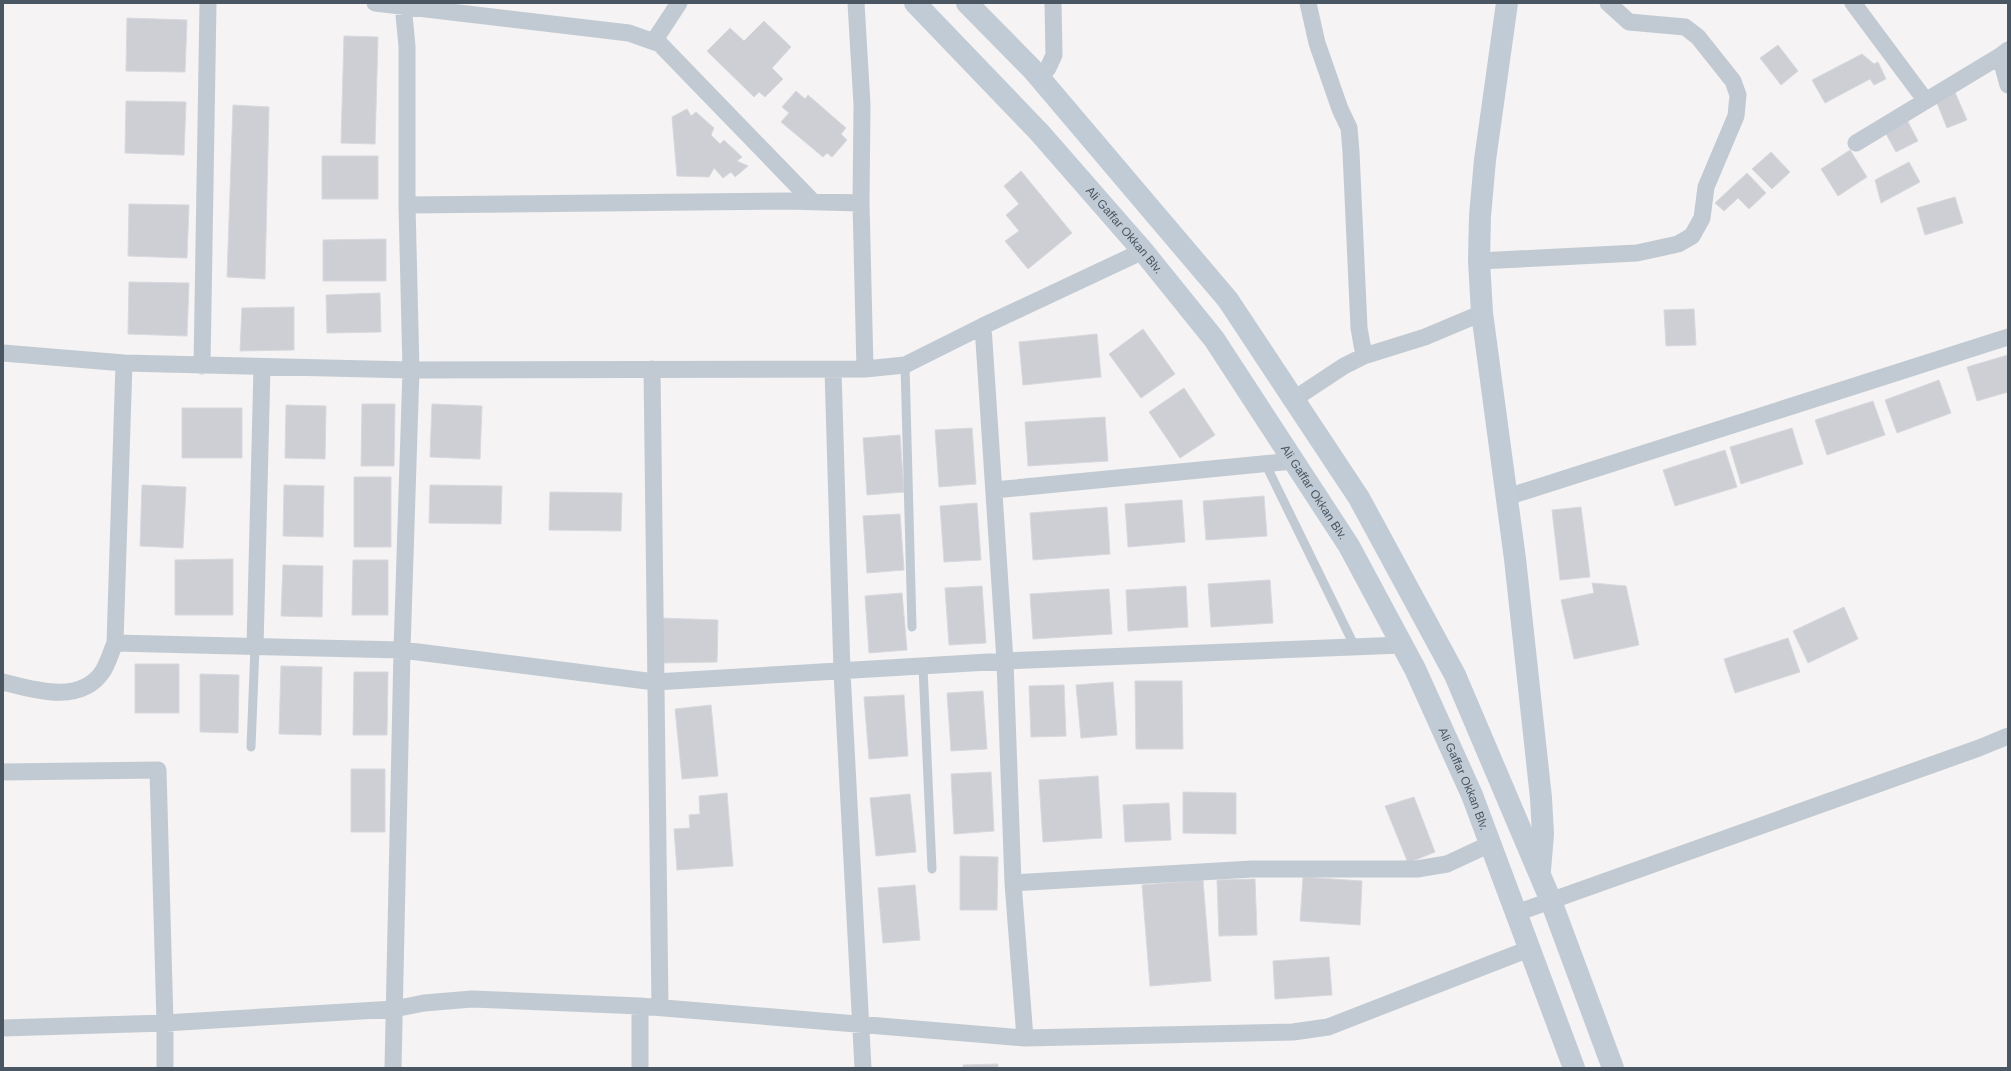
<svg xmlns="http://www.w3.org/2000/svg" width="2011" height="1071" font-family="Helvetica,sans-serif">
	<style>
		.building { fill: #cdcfd5; stroke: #d7d9de }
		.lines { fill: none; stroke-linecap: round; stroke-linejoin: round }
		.lane { stroke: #c1cad2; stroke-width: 9 }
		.street { stroke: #c1cad2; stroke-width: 17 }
		.secondary { stroke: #c1cbd6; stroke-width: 22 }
		.labels { text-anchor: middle; stroke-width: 3.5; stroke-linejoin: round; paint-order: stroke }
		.street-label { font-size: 12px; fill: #4a5661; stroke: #fff }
	</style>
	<rect width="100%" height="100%" fill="#f5f3f3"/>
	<!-- building -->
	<path class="building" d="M127,18L187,20L185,72L126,71Z
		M764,21L791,47L772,68L783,79L765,97L759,92L754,97L707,51L730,28L744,41Z
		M344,36L378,37L375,144L341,143Z
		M1778,45L1798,71L1781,85L1760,58Z
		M1862,54L1874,64L1878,62L1886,79L1874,85L1870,79L1825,103L1812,80Z
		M1954,90L1967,120L1947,128L1935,98Z
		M796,91L805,99L808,95L846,128L841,134L847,140L832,157L827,153L823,157L781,122L789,113L782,107Z
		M126,101L186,102L184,155L125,153Z
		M233,105L269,107L265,279L227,277Z
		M687,109L691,116L696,112L714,128L711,135L720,144L724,140L742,157L737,161L748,166L735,177L731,172L723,178L714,168L709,177L677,176L672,117Z
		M1907,120L1918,141L1896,152L1885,132Z
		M1850,150L1867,177L1838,196L1821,169Z
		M1771,152L1790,172L1772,189L1752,169Z
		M322,156H378V199H322Z
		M1909,162L1920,182L1881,203L1875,180Z
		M1021,171L1072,233L1028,269L1005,241L1019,231L1006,215L1019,204L1004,186Z
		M1747,173L1766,193L1749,209L1738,198L1724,211L1715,203Z
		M1955,197L1963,223L1925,235L1917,208Z
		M129,204L189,205L187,258L128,256Z
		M386,239V281H323V240Z
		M129,282L189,283L187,336L128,334Z
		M380,293L381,332L327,333L326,295Z
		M294,307V350L240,351L242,308Z
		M1694,309L1696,345L1666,346L1664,310Z
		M1143,329L1175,374L1141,398L1109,354Z
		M1097,334L1101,377L1023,385L1019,342Z
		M2008,355V392L1977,401L1967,367Z
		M1939,380L1951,413L1897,433L1885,400Z
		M1184,388L1215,435L1180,458L1149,412Z
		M1873,401L1885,435L1827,455L1815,420Z
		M362,404H395L394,466H361Z
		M432,404L482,406L480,459L430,457Z
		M286,405L326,406L325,459L285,458Z
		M182,408H242V458H182Z
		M1105,417L1108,461L1028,466L1025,422Z
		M972,428L976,484L939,487L935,430Z
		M1792,428L1803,464L1741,484L1730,447Z
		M900,435L904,492L867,495L863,438Z
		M1725,450L1737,487L1675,506L1663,470Z
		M354,477H391V547H354Z
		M142,485L186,487L183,548L140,546Z
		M284,485L324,486L323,537L283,536Z
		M430,485L502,486L501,524L429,523Z
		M550,492L622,493L621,531L549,530Z
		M1264,496L1267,536L1206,540L1203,501Z
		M1182,500L1185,542L1128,547L1125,504Z
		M977,503L981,560L944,562L940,506Z
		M1107,507L1110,554L1033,560L1030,513Z
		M1581,507L1590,577L1560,580L1552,510Z
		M900,514L904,570L867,573L863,516Z
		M233,559V615H175V560Z
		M353,560H388V615H352Z
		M283,565L323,566L322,617L281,616Z
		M1270,580L1273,623L1211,627L1208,584Z
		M1592,583L1626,586L1639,645L1574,659L1561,600L1594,593Z
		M982,586L986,643L949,645L945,588Z
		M1186,586L1188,627L1128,631L1126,590Z
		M1109,589L1112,634L1033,639L1030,594Z
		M902,593L907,650L869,653L865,596Z
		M1844,607L1858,639L1808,663L1793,631Z
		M660,618L718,620L717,662L660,663Z
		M1788,638L1800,672L1735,693L1724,659Z
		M135,664H179V713H135Z
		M281,666L322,667L321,735L279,734Z
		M354,672H388L387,735H353Z
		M200,674L239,675L238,733L200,732Z
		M1135,681H1182L1183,749H1136Z
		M1113,682L1117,735L1081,738L1076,685Z
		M1064,685L1066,736L1031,737L1029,686Z
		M983,691L987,749L951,751L947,693Z
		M904,695L908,756L869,759L864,697Z
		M711,705L718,776L682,779L675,709Z
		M351,769H385V832H351Z
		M991,772L994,831L954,834L951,774Z
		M1098,776L1102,838L1043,842L1039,780Z
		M1183,792L1236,793V834L1183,833Z
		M727,793L733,866L677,870L674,829L690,828L689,815L700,814L699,796Z
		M910,794L916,852L876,856L870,798Z
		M1414,797L1435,852L1408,863L1385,806Z
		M1169,803L1171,840L1125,842L1123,805Z
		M960,856L998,857L997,910H960Z
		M1303,877L1362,881L1360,925L1300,921Z
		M1255,879L1257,935L1219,936L1217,880Z
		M1203,880L1211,981L1150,986L1142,885Z
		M915,885L920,940L883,943L878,888Z
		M1329,957L1332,995L1275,999L1273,961Z
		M998,1064V1068H963V1065Z"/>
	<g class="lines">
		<!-- lane -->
		<path class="lane" d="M905,365L912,627
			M1265,463L1355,647
			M923,667L932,869
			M251,747L255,647"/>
		<!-- street -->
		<path class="street" d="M375,3L629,33L660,44L813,202
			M856,3L862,105L861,203L865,369
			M1308,3L1317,43L1340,109L1349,128L1351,152L1359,328L1364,356
			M1853,3L1926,101
			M654,41L679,3
			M2008,50L2000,56L2008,85
			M1039,78L1048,68L1054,55L1053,3
			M1856,143L2000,56
			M407,205L786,201L861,203
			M1479,261L1637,253L1678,244L1692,236L1702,218L1706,187L1736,116L1738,95L1733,81L1698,37L1685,27L1629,22L1608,3
			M983,326L1005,661L1013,883L1025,1038
			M3,353L124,363L411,370L865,369L905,365L983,326L1143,251
			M202,366L208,3
			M652,369L660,1008
			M833,370L842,672L863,1068
			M1294,399L1344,366L1364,356L1425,337L1482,313
			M994,490L1293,461
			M1507,497L2008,337
			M115,643L402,650L655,682L1005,661L1402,645
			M255,647L262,367
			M3,682C34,690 81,705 103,671C108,663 111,652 115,643L124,363
			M3,772L158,770L165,1023V1068
			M1013,883L1252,869H1417L1447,864L1490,844
			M1516,913L1979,748L2008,736
			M3,1028L165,1023L394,1009L424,1003L472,999L640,1006L1025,1038L1293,1032L1328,1027L1529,949
			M393,1068L402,650L411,370L407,205V46L403,5L400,3
			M640,1068V1006"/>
		<!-- secondary -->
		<g class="secondary">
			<path id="s1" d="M915,3L1039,132L1143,251L1214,339L1349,546L1415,669L1472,795L1574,1068"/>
			<path d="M967,3L1032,69L1228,300L1359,498L1455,675L1551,901L1613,1068"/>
			<path d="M1507,3L1485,160L1480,216L1479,261L1482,313L1515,559L1541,798L1543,834L1540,870"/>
		</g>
	</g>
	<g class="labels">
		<!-- street labels -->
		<g class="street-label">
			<text dy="4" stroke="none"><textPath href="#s1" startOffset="309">Ali Gaffar Okkan Blv.</textPath></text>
			<text dy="4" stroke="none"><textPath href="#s1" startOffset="633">Ali Gaffar Okkan Blv.</textPath></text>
			<text dy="4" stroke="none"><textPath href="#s1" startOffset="957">Ali Gaffar Okkan Blv.</textPath></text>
		</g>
	</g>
	<!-- border -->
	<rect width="2011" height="1071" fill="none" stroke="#4a5661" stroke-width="8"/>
</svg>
